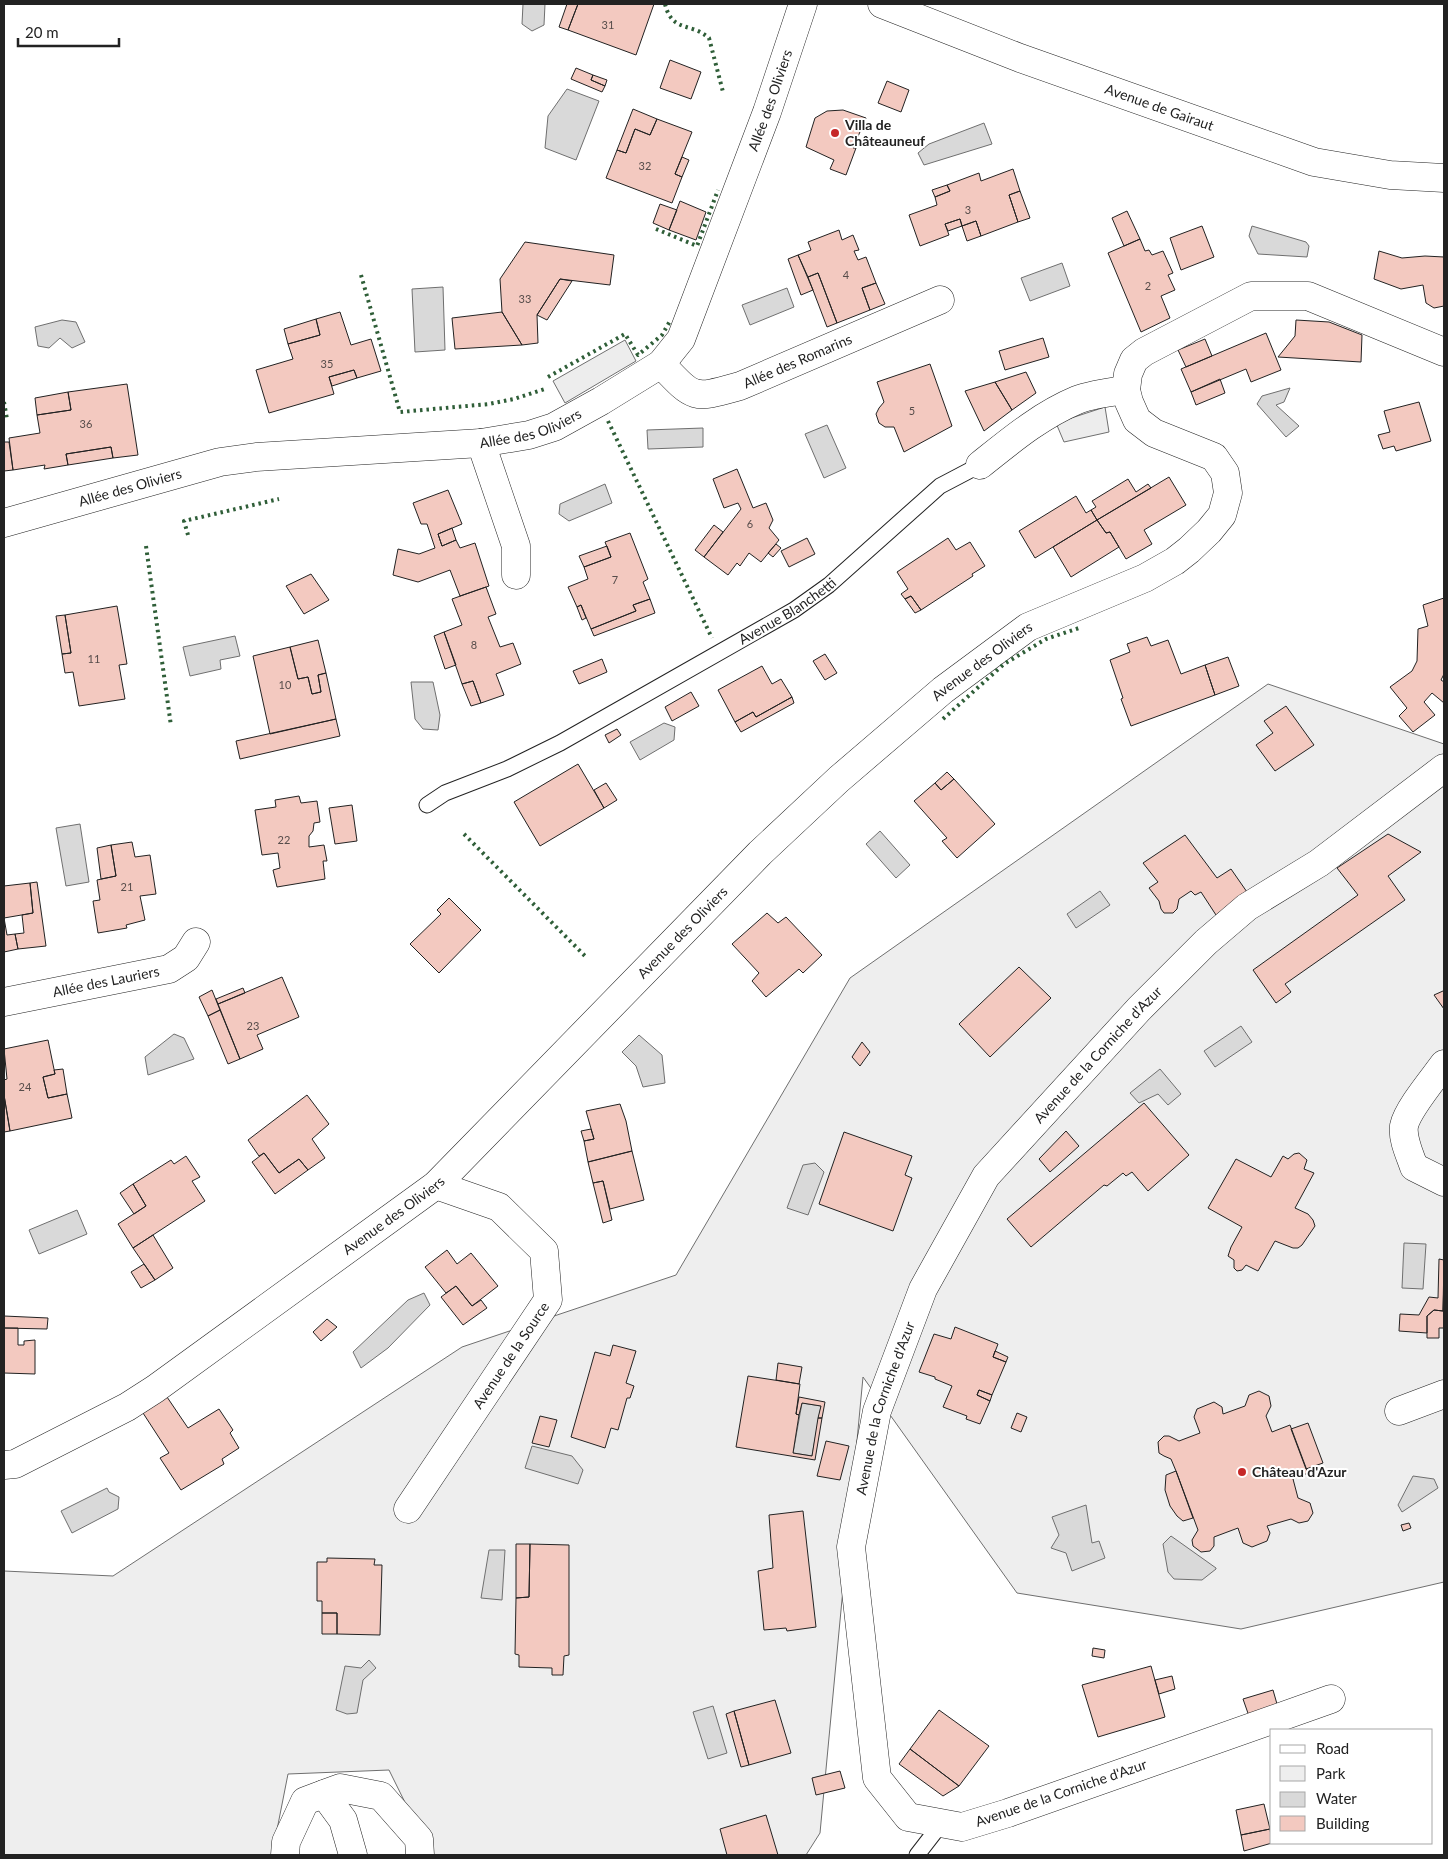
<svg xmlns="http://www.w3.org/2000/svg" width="1448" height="1859" font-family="Lato,sans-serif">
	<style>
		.green { fill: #eee; stroke: #6f6f6f }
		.parking { fill: #ededed; stroke: #6f6f6f }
		.water { fill: #d9d9d9; stroke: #6f6f6f }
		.building { fill: #f3c9c0; stroke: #222 }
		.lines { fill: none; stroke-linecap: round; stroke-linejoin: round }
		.service-casing { stroke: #222; stroke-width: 17 }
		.minor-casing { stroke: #222; stroke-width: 29 }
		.tertiary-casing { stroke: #222; stroke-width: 29 }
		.service { stroke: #fff; stroke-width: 15 }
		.minor { stroke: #fff; stroke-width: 28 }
		.tertiary { stroke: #fff; stroke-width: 28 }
		.hedge { stroke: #2f5e38; stroke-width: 4; stroke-dasharray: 2.5 4; stroke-linecap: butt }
		.poi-dot { fill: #c62828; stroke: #fff; stroke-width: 2 }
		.labels { text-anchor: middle; stroke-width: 4; stroke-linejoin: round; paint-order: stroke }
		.number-label { font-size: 11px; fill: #564c4a }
		.street-label { font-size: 14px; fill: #222; stroke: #fff }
		.poi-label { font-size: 14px; font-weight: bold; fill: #222; stroke: #fff; text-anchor: start }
	</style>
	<rect width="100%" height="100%" fill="#fff"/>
	<!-- green -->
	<path class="green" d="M1268,684L1444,744V1582L1241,1629L1017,1593L863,1377L820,1833L806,1855H431L389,1770L288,1774L272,1855H4V1571L113,1576L462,1347L676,1275L850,978Z"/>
	<!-- parking -->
	<path class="parking" d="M625,340L636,361L565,403L553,381Z
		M1105,407L1109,432L1064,442L1056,423Z"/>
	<!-- water -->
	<path class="water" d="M523,4H545L544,25L532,31L522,24Z
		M567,89L599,101L576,160L545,148L548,116Z
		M984,123L992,144L924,165L918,153L929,144Z
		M1252,226L1306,242L1309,246L1307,257L1258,254L1249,236Z
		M1062,263L1070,286L1030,301L1021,278Z
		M443,287L445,350L415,352L412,289Z
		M787,288L794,307L750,325L742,305Z
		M62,320L76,322L85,342L72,348L60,338L49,348L38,346L35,327Z
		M1290,388L1284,402L1276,405L1299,426L1286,437L1257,404L1262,396Z
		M827,425L846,468L824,478L805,434Z
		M703,428V447L648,449L647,430Z
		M605,484L612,503L569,521L559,514L560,504Z
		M235,636L240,656L220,660L221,669L190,676L183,647Z
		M411,682H433L440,715L438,730L423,729L415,719Z
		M664,723L675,727L674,740L640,760L630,742Z
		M80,824L89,882L66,886L56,828Z
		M880,831L910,865L896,878L866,844Z
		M1100,891L1110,905L1076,928L1067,914Z
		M1241,1026L1252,1042L1215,1067L1204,1051Z
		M174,1034L184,1038L194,1059L148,1075L145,1057Z
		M639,1035L662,1055L665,1083L643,1087L636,1066L622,1052Z
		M1160,1069L1181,1094L1168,1105L1158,1094L1139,1103L1130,1093Z
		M815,1163L824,1172L808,1215L787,1208L803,1165Z
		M77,1210L87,1234L39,1254L29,1230Z
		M1404,1243L1426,1244L1423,1289L1402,1288Z
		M424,1293L430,1305L388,1348L361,1368L353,1352L408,1300Z
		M802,1403L821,1406L812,1456L793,1453Z
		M532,1446L572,1456L583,1470L578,1484L525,1468Z
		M1413,1476L1434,1479L1438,1488L1402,1512L1398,1505Z
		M107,1488L109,1492L119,1497L118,1509L72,1533L61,1511Z
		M1086,1505L1092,1543L1099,1541L1105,1558L1072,1571L1066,1553L1051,1548L1059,1535L1052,1517Z
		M1171,1536L1216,1568V1569L1202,1580L1174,1579L1168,1572L1163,1544Z
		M489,1550H505L502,1600L481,1598Z
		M369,1660L376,1668L363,1680L357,1713L347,1714L336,1710L345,1666L361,1668Z
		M713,1706L727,1753L708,1759L693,1712Z"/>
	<!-- building -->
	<path class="building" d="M567,4H578L568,30L559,27Z
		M578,4H654L636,55L568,30Z
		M670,60L701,72L691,99L660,88Z
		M576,68L593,75L591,80L605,86L602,92L571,79Z
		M593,75L607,80L605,86L591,80Z
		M887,81L909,90L901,112L878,103Z
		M633,109L657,119L650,135L635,129L626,153L617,150Z
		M843,110L866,118L853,148H856L846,175L830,169L834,160L806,147L815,118L827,111Z
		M657,119L692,132L675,174L682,177L672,203L606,178L617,150L626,153L635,129L650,135Z
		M682,157L689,160L682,177L675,174Z
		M1013,169L1020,191L1009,195L1018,222L981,236L976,221L962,226L960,219L945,224L949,235L920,246L909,215L937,205L935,197L950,191L947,185L979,173L981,181Z
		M947,185L950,191L935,197L932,190Z
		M1020,191L1030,218L1018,222L1009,195Z
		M680,201L706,212L696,240L669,230Z
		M660,204L677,210L669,230L653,223Z
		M1127,211L1140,239L1124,246L1112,218Z
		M960,219L962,226L948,231L945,224Z
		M976,221L981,236L967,241L962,226Z
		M1202,226L1214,257L1181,270L1170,238Z
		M839,230L842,240L853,235L859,250L854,251L858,260L866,257L876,283L862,288L870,310L837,323L818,273L808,277L798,255L811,250L808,242Z
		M1140,239L1145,251L1149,250L1152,255L1163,251L1173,273L1168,275L1175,290L1161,296L1170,318L1141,332L1108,253Z
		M525,242L614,255L610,285L560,279L537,315L538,343L522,345L502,312L500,279Z
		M1379,251L1402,258L1425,256L1444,257V306L1434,308L1426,303L1423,285L1401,289L1374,279Z
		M798,255L813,290L801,295L788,259Z
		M818,273L837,323L827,327L808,277Z
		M560,279L572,281L547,320L537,315Z
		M876,283L885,304L870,310L862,288Z
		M340,312L351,345L371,339L381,371L357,378L354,370L329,377L334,394L269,413L256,370L293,359L288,344L320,335L316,319Z
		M502,312L522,345L455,349L452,318Z
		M316,319L320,335L288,344L284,329Z
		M1296,320L1329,322L1362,335L1361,362L1278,357L1295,336Z
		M1266,333L1281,370L1251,382L1246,369L1191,392L1181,369Z
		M1043,338L1049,357L1005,370L999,351Z
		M1205,339L1212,356L1186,367L1178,350Z
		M930,364L952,426L904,452L894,427H885L879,423L876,414L879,408L884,402L877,382Z
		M354,370L357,378L332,386L329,377Z
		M1026,372L1036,393L1012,410L995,382Z
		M1220,379L1225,393L1196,405L1191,392Z
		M995,382L1012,410L984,431L965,391Z
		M127,384L138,455L113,458L111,447L66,454L68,465L44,469L45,465L13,470L9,438L40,433L37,415L71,410L68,392Z
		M68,392L71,410L37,415L35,398Z
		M1419,402L1431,441L1396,451L1394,446L1383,449L1378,435L1390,432L1384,411Z
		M4,442H9L13,470L4,471Z
		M111,447L113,458L68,465L66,454Z
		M737,469L753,508L766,503L773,520L769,528L779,540L761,562L749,553L740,566L737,563L728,575L704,557L741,509L738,503L724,508L713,479Z
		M1169,477L1186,505L1144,530L1152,544L1126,559L1110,532L1106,533L1097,520Z
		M1128,479L1136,492L1148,484L1151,488L1097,520L1091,510L1096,507L1092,501Z
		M448,490L462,524L438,534L442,546L456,540L460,548L475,543L489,586L460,596L450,570L418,582L393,575L398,549L419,554L435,548L427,524H421L413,503Z
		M1076,496L1086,513L1091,510L1097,520L1035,558L1019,531Z
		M1097,520L1106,533L1110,532L1119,547L1071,577L1053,547Z
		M714,525L723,532L704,557L695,550Z
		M452,528L456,540L442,546L438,534Z
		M630,533L648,579L643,582L650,599L633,605L636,611L591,629L581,605L577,607L568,587L588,579L584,567L611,557L605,542Z
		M807,538L815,554L789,567L781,551Z
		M948,538L956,550L970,542L985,566L972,574L973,576L921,610L911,596L905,599L901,594L908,589L897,572Z
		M776,544L781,548L773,557L768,553Z
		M607,546L611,557L584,567L579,556Z
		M311,574L329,600L304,614L286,586Z
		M486,587L496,614L488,617L500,647L513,643L521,664L496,674L504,695L481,703L473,681L462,684L444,632L462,625L452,599Z
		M911,596L921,610L915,613L905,599Z
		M1444,598V674L1441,680L1444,682V703L1432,693L1424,702L1435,715L1413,732L1399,716L1407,708L1390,687L1412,671L1417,661L1418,629L1428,626L1423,605Z
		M650,599L655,613L594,636L591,629L636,611L633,605Z
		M581,605L586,618L582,620L577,607Z
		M117,606L127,664L119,665L125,699L79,706L73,672L65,673L62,654L71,653L65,615Z
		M65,615L71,653L62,654L56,616Z
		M444,632L456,665L445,669L434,636Z
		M1147,637L1151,646L1168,640L1181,674L1205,665L1215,695L1131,726L1121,699L1123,698L1110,660L1130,652L1127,644Z
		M318,640L326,673L318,675L321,692L312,694L308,677L298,679L290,647Z
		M290,647L298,679L308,677L312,694L321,692L318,675L326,673L336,719L270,734L253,656Z
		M825,654L837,673L825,680L813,661Z
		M1228,657L1239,686L1215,695L1205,665Z
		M602,659L607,672L579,684L573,671Z
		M762,666L772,684L781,679L792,697L756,717L753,712L735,722L718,690Z
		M473,681L481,703L471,706L462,684Z
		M691,692L699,706L672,721L665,707Z
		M792,697L794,703L741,732L735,722L753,712L756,717Z
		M1286,706L1314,745L1275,771L1256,745L1273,733L1264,721Z
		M336,719L340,736L240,759L236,741Z
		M617,729L621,735L609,743L605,735Z
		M578,764L604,808L540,846L514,802Z
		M947,772L954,779L941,790L935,783Z
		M954,779L995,824L957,858L942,841L947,838L914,801L935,783L941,790Z
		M606,783L617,800L604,808L594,790Z
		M299,796L301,803L317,801L320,822L314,823L313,831L309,836V847L324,845L327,861H323L325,879L277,887L273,870L280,868L278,853L262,855L255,810L276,807L275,800Z
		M352,805L357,841L335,844L329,808Z
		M1388,834L1421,852L1388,876L1405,900L1285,984L1291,992L1276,1003L1253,970L1358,895L1337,868Z
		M1185,835L1217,878L1231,869L1247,892L1216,915L1201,892L1195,895L1191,891L1179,899L1177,909L1173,913H1164L1161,909L1159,901L1149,888L1158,882L1143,863Z
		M132,842L135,857L150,855L156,894L140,896L145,920L126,925L127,928L98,933L93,901L100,900L97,880L116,876L111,845Z
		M111,845L116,876L101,879L97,848Z
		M37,882L46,946L18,949L15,934L24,933L22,915L33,913L30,883Z
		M30,883L33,913L4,918L7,935L15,934L18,949L4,952V886Z
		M449,898L481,930L439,973L410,944L441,914L437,910Z
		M767,913L778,923L786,917L822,955L803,973L799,969L766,997L752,981L759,973L732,944Z
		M1019,967L1051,998L990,1057L959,1024Z
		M282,977L299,1017L257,1035L263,1049L240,1059L218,1004Z
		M243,988L245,993L218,1004L216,999Z
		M212,990L220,1010L208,1016L199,997Z
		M1443,991H1444V1009L1434,995Z
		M220,1010L240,1059L228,1064L208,1016Z
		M48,1040L55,1074L43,1077L48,1098L67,1094L72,1118L10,1131L4,1095V1080L7,1079L4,1049Z
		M862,1042L870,1052L860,1066L852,1057Z
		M63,1069L67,1094L48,1098L43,1077L55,1074L54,1070Z
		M4,1095L10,1131L4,1132Z
		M307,1095L329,1124L312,1139L325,1158L308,1170L299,1159L279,1173L264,1153L259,1156L248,1140Z
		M1144,1103L1189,1155L1148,1191L1132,1172L1126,1176L1123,1173L1107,1186L1104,1185L1031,1247L1007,1219Z
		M620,1104L626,1121L632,1151L588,1162L584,1141L594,1139L586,1111Z
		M591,1129L594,1139L584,1141L581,1131Z
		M1066,1131L1079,1146L1050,1172L1039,1159Z
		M844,1132L912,1156L905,1175L912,1178L893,1231L819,1204Z
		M632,1151L644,1200L610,1209L603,1181L593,1183L588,1162Z
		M264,1153L279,1173L299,1159L308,1170L275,1194L252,1162Z
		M1299,1153L1307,1160L1304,1169L1314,1173L1295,1208L1308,1214L1313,1220L1315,1226L1302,1245L1298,1248H1293L1275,1241L1258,1271L1246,1265L1242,1270L1237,1271L1234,1268V1260L1228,1256L1231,1247L1242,1227L1208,1208L1236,1159L1271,1177L1283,1156L1288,1159L1294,1154Z
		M186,1156L200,1177L192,1181L205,1201L133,1248L118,1224L146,1206L133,1184L171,1160L174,1164Z
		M603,1181L612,1220L603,1223L593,1183Z
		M133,1184L146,1206L134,1214L120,1193Z
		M153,1235L173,1268L155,1280L133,1248Z
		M447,1250L457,1264L471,1253L498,1286L472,1306L456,1286L446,1293L425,1267Z
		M1439,1259L1444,1260L1443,1311L1434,1310L1427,1316V1333L1399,1331L1400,1314L1419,1315L1429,1297L1438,1298Z
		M144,1264L155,1280L141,1288L131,1272Z
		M1444,1279V1328H1439V1338H1427V1316L1434,1310L1443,1311Z
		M456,1286L472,1306L481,1300L487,1308L463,1325L441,1297Z
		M4,1316L48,1318L47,1329L4,1328Z
		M327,1319L337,1327L321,1341L313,1332Z
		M955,1327L998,1344L993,1357L1006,1362L992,1395L979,1390L977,1395L990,1401L980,1424L966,1419L967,1416L943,1407L952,1386L935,1379V1377L919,1372L934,1334L951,1339Z
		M4,1328H18V1345H24V1341L35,1340V1374L4,1373Z
		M613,1345L636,1351L626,1383L634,1386L630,1398H627L618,1430L611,1428L605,1448L571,1437L595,1352L610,1356Z
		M995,1351L1008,1357L1006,1362L993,1357Z
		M778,1363L802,1367L799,1384L776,1380Z
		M748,1376L800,1384L796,1414L799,1415L793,1453L812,1456L818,1418H822L815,1460L736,1447Z
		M979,1390L992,1395L990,1401L977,1395Z
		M1259,1391L1269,1396L1271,1406L1266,1416L1272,1432L1290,1425L1308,1473L1293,1479L1298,1498L1310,1503L1313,1513L1308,1521L1299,1523L1291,1519L1267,1526L1270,1533L1267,1541L1252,1547L1243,1543L1238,1528L1214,1537V1546L1210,1551L1201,1552L1193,1546L1192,1540L1198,1530L1176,1471L1171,1459L1164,1456L1159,1453L1158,1442L1164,1436H1169L1179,1441L1200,1433L1194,1417L1197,1409L1214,1402L1222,1407L1223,1414L1245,1406L1249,1395Z
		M167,1397L188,1428L219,1409L233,1430L230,1433L239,1448L222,1459L224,1464L181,1490L160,1458L169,1453L143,1413Z
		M799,1397L825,1402L822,1418H818L821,1406L802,1403L799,1415L796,1414Z
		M1017,1413L1027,1417L1021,1432L1011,1428Z
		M540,1416L557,1420L549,1447L532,1443Z
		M1308,1423L1323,1463L1306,1469L1291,1429Z
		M826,1441L849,1446L840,1480L817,1476Z
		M1176,1471L1193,1518L1183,1521L1177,1516L1170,1506L1165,1490L1166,1475Z
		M803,1511L816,1627L787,1631L786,1628L764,1630L758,1571L773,1568L769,1515Z
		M1409,1523L1411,1528L1403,1531L1401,1525Z
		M516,1544H530L529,1597L516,1598Z
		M530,1544L569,1545V1655L564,1656L563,1675H552V1668L519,1667V1655L515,1654L516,1598L529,1597Z
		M327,1558L375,1559L374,1565H382L380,1635L337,1634V1613H322V1601H317V1562H327Z
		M322,1613H337V1634H322Z
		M1093,1648L1105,1650L1104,1658L1092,1656Z
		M1151,1666L1165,1717L1098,1737L1082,1685Z
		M1172,1676L1175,1689L1159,1694L1155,1680Z
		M1273,1690L1279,1711L1250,1719L1243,1699Z
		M775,1700L791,1753L749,1765L734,1711Z
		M939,1710L989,1746L959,1786L910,1749Z
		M734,1711L749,1765L741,1767L726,1714Z
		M910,1749L943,1774L959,1786L943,1796L899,1764Z
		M840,1771L845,1788L816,1795L812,1778Z
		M1264,1804L1270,1829L1241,1835L1236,1810Z
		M766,1815L778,1855H727L720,1829Z
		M1270,1829L1272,1843L1244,1851L1241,1835Z"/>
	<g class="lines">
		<!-- service casing -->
		<g class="service-casing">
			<g id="service">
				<path id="s1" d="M427,805L445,793L507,769L560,743L794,610L829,585L940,486L980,465"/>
				<path d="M917,1855L941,1824"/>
			</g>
		</g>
		<!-- minor casing -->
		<g class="minor-casing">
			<g id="minor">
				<path id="s2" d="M661,364C695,400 693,399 740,386L940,300"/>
				<path d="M481,443L516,546V575"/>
				<path d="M980,465C1010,441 1041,415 1077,400C1092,394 1110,392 1126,390"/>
				<path id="s3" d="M4,523L220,462L256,457L481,443L529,435L554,427L601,401L661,364L681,339L767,112L803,4"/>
				<path id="s4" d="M4,1002L169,969L186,958L196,942"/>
				<path d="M1444,1064C1434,1078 1407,1110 1404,1126C1402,1139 1410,1155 1414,1167L1444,1182"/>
				<path d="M1399,1411L1444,1394"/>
				<path id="s5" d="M4,1465L15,1464L127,1407L155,1389L436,1185L760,853L839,779L943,690L1028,627L1145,578L1175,561L1189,550L1209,531L1222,515L1228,493L1225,473L1214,457L1154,433L1137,420L1129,402L1126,390L1128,374L1134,360L1144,352L1251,296H1308L1444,352"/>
				<path id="s6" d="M408,1509L548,1300L544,1251L499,1207L436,1185"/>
				<path id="s7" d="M1331,1699L1008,1813L962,1827L908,1817L877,1778L851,1547L877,1411L923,1289L986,1176L1139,1009L1206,942L1247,907L1319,863L1444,768"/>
				<path d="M324,1794L343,1820L353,1855"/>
				<path d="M285,1855L286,1842L305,1801L340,1788L381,1796L419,1839L420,1855"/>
			</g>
		</g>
		<!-- tertiary casing -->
		<g class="tertiary-casing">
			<g id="tertiary">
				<path id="s8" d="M882,4L1020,58L1314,162L1390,175L1444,178"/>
			</g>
		</g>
		<!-- service -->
		<use href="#service" class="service"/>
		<!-- minor -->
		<use href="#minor" class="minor"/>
		<!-- tertiary -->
		<use href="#tertiary" class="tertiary"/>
		<!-- hedge -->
		<path class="hedge" d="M665,4C672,33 691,22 709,38L723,92
			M656,229L697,246L718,190
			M361,275L400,412L489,404L514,399L545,389
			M548,377L625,334L638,355L662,335L670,321
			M4,402L7,419
			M608,421L712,638
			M188,535L184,521L279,499
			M146,546L171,726
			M943,719L1004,664L1046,639L1079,628
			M464,834L587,958"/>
	</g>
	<!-- markers -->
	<g class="poi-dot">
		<circle cx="835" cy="133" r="5"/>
		<circle cx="1242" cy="1472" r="5"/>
	</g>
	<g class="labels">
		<!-- number labels -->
		<g class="number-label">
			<text x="608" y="29">31</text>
			<text x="645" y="170">32</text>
			<text x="968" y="214">3</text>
			<text x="846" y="279">4</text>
			<text x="1148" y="290">2</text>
			<text x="525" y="303">33</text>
			<text x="327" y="368">35</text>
			<text x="912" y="415">5</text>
			<text x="86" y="428">36</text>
			<text x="750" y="528">6</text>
			<text x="615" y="584">7</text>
			<text x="474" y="649">8</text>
			<text x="94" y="663">11</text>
			<text x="285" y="689">10</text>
			<text x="284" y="844">22</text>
			<text x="127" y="891">21</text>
			<text x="253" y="1030">23</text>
			<text x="25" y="1091">24</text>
		</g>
		<!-- street labels -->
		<g class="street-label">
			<text dy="5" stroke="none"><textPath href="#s3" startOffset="972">Allée des Oliviers</textPath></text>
			<text dy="5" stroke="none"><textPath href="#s8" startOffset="296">Avenue de Gairaut</textPath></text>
			<text dy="5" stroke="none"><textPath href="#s2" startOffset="154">Allée des Romarins</textPath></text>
			<text dy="5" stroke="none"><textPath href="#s3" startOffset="538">Allée des Oliviers</textPath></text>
			<text dy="5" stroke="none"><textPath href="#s3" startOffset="131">Allée des Oliviers</textPath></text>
			<text dy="5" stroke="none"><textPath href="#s1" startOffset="410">Avenue Blanchetti</textPath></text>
			<text dy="5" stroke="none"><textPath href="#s5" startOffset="1275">Avenue des Oliviers</textPath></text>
			<text dy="5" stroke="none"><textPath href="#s5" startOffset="870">Avenue des Oliviers</textPath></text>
			<text dy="5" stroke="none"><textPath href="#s4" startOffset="104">Allée des Lauriers</textPath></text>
			<text dy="5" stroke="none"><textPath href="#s7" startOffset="1291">Avenue de la Corniche d'Azur</textPath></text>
			<text dy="5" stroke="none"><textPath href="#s5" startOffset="465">Avenue des Oliviers</textPath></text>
			<text dy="5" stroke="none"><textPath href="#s6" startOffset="185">Avenue de la Source</textPath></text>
			<text dy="5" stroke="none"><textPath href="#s7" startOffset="871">Avenue de la Corniche d'Azur</textPath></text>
			<text transform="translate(1061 1793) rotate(-19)" y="5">Avenue de la Corniche d'Azur</text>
		</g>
		<!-- poi labels -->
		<g class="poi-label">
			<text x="845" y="130">Villa de<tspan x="845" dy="16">Châteauneuf</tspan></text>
			<text x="1252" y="1477">Château d'Azur</text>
		</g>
	</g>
	<!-- border -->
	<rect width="1448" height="1859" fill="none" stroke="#222222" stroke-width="10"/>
	<!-- legend -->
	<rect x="1270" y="1729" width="162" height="115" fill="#ffffff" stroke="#a7a7a7"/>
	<rect x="1280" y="1745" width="25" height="8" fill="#ffffff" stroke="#a7a7a7"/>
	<text x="1316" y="1754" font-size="15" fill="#222222">Road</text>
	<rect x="1280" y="1766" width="25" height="15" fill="#eeeeee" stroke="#a7a7a7"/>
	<text x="1316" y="1779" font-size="15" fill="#222222">Park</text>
	<rect x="1280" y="1792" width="25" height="15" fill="#d9d9d9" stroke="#a7a7a7"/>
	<text x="1316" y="1804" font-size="15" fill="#222222">Water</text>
	<rect x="1280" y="1816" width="25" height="15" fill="#f3c9c0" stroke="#a7a7a7"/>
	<text x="1316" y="1829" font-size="15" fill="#222222">Building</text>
	<!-- scale -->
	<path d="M18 38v8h101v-8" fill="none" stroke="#222222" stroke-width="2.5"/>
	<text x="25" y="38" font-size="15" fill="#222222" stroke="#ffffff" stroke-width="4" paint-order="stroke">20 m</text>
</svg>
